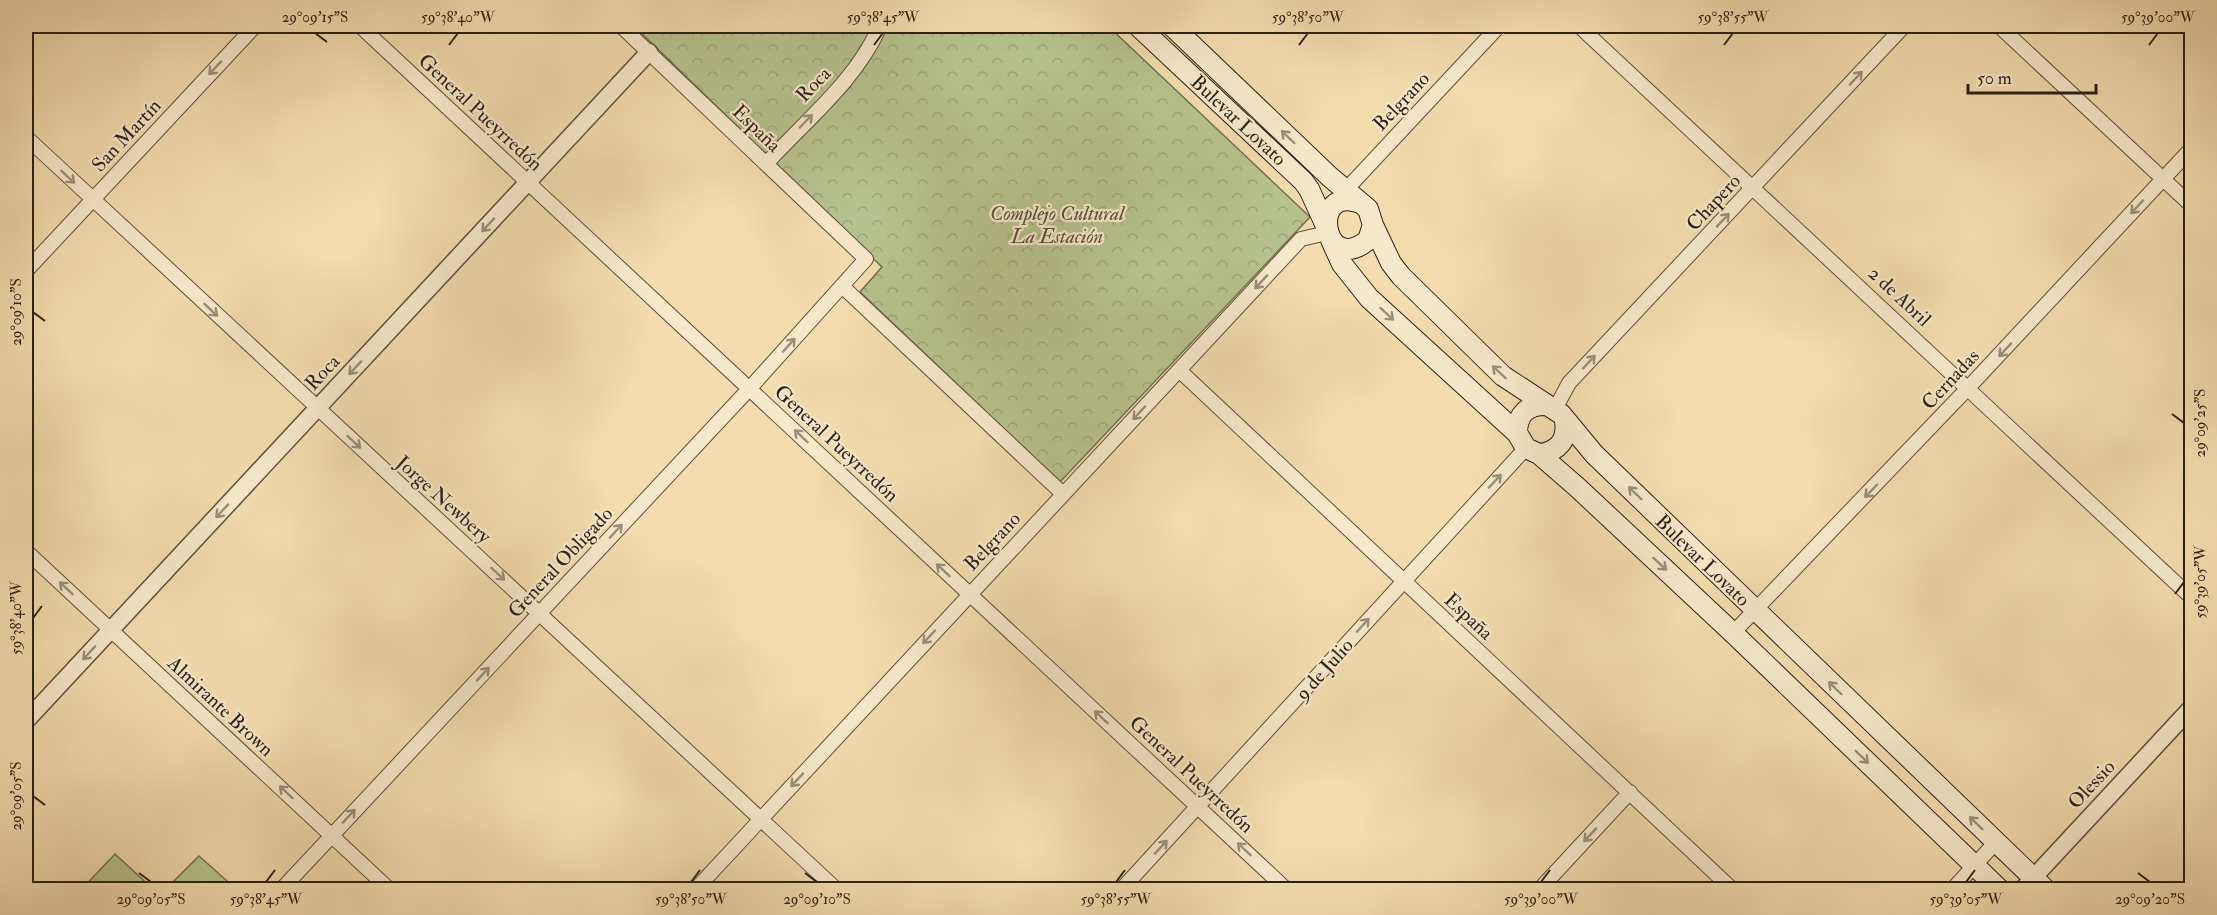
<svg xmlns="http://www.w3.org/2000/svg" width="2217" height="915" font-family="'IM FELL Double Pica',serif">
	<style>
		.green { fill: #b6c28f; stroke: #717052; stroke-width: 1.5 }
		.forest { fill: url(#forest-crowns); stroke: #717052; stroke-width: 1.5 }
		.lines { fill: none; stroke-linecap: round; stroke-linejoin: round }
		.minor-casing { stroke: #5e4e3c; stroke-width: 16 }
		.tertiary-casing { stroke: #5e4e3c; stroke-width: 19 }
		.secondary-casing { stroke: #2c1f16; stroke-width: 22 }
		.minor { stroke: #f8e8cb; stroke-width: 14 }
		.tertiary { stroke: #f8e8cb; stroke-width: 16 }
		.secondary { stroke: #f8e8cb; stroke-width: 20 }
		.oneway { stroke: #9c8e7a }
		.ticks { fill: none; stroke: #2c1f16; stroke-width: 2 }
		.labels { text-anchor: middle; stroke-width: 4.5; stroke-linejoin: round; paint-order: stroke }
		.street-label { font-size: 20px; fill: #2c1f16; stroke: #f8e8cb }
		.park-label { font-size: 20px; font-style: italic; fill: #55503a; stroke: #f8e8cb }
		.neatline { fill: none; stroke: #2c1f16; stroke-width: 2 }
		.ticks-label { font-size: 15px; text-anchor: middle; fill: #2c1f16 }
	</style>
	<defs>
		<pattern id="forest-crowns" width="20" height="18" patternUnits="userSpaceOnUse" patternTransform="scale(1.5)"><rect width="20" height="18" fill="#b6c28f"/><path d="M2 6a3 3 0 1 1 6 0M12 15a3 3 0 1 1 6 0" fill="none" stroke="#9da67b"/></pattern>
	</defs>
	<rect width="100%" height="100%" fill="#f4dcaf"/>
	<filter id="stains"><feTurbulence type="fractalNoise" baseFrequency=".00333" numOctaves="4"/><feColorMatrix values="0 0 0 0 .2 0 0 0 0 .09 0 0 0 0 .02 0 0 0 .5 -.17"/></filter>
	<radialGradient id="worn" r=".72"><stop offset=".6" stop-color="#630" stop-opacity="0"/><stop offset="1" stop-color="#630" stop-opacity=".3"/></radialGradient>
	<!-- green -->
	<path class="green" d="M115,854L153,889H82Z
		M199,856L236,889H166Z"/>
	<!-- forest -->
	<path class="forest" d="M634,26H1108L1310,217L1060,482L860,292L882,267Z"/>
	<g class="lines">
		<!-- minor casing -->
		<g class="minor-casing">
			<path id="minor" d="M360,26L1287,890
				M1579,26L2192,598
				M1999,26L2192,206
				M26,137L837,890
				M766,164C806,120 856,81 880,26
				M1341,195L1499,26
				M26,271L255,26
				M842,286L1063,494
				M1179,370L1733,890
				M1555,409L1569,383L1904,26
				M26,551L390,890
				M1733,633L1969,387L2192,148
				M281,890L750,388L866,259L621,26
				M695,890L1301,239L1327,233
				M1121,890L1526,448
				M1539,890L1630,792
				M1952,890L1996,842"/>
		</g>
		<!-- tertiary casing -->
		<g class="tertiary-casing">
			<path id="tertiary" d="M26,721L649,52
				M2022,890L2192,707"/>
		</g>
		<!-- secondary casing -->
		<g class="secondary-casing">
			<path id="secondary" d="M1138,26L1303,181L1309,189L1326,226
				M1172,26L1330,177L1368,209L1373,225L1368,240C1322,278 1308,181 1362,204
				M1373,225L1391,263L1401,276L1503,376L1561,414L1594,454L2046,890
				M1331,240L1342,264L1369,298L1517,433L1526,448L1539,454L1577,487L1733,633L2000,890
				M1517,433C1517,414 1528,404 1547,405
				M1539,454C1558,452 1568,440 1565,421"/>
		</g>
		<!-- minor -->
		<use href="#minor" class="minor"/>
		<!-- tertiary -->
		<use href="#tertiary" class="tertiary"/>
		<!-- secondary -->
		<use href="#secondary" class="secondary"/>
	</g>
	<!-- one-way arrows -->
	<defs><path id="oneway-shaft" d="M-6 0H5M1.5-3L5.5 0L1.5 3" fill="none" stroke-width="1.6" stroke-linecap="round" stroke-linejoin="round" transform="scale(1.5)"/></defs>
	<g class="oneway">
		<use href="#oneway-shaft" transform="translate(215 68) rotate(133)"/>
		<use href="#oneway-shaft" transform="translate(1856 78) rotate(-47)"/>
		<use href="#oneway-shaft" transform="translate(806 121) rotate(-46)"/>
		<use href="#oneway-shaft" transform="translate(1288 137) rotate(-136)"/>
		<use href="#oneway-shaft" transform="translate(68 177) rotate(43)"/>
		<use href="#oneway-shaft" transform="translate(2137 207) rotate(133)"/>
		<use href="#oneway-shaft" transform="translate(1723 220) rotate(-47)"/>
		<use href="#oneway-shaft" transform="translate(488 225) rotate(133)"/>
		<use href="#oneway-shaft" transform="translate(1261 282) rotate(133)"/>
		<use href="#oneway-shaft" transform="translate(211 310) rotate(43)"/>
		<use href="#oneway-shaft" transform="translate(1387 314) rotate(42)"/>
		<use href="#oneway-shaft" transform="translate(789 345) rotate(-48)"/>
		<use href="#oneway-shaft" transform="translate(2005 350) rotate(133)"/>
		<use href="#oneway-shaft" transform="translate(1589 362) rotate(-47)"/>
		<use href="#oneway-shaft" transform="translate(355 368) rotate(133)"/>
		<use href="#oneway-shaft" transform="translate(1499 372) rotate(-137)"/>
		<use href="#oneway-shaft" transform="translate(1139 413) rotate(133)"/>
		<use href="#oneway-shaft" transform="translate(801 436) rotate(-137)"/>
		<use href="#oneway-shaft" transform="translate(354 442) rotate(42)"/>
		<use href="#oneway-shaft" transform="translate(1495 481) rotate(-47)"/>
		<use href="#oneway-shaft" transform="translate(1871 491) rotate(134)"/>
		<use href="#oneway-shaft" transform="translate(1635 493) rotate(-136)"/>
		<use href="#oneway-shaft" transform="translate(222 511) rotate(133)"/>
		<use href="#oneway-shaft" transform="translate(616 531) rotate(-47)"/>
		<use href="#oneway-shaft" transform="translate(1660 564) rotate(43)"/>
		<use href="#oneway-shaft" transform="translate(943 570) rotate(-137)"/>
		<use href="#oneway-shaft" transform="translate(498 574) rotate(42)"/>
		<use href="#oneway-shaft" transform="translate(66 588) rotate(-137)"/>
		<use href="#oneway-shaft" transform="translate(1363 625) rotate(-48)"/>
		<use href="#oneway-shaft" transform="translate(929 637) rotate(133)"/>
		<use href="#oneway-shaft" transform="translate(89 653) rotate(133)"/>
		<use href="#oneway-shaft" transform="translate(483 674) rotate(-47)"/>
		<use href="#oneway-shaft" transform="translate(1835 688) rotate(-136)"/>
		<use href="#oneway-shaft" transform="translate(1101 717) rotate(-137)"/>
		<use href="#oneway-shaft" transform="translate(1862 757) rotate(44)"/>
		<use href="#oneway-shaft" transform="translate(797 780) rotate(133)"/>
		<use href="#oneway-shaft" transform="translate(286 792) rotate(-137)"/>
		<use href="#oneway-shaft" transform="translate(349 816) rotate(-47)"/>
		<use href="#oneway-shaft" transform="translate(1976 823) rotate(-136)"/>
		<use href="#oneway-shaft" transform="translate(1590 835) rotate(133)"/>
		<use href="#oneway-shaft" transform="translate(1161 847) rotate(-47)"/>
		<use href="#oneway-shaft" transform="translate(1244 849) rotate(-137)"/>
	</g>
	<!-- ticks -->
	<path class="ticks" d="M315,33L327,42M449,45L458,33M874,45L883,33M1299,45L1308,33M1724,45L1733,33M2149,45L2158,33M33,312L45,321M2172,414L2184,423M2175,594L2184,582M33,618L42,606M33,796L45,805M139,873L151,882M805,873L817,882M2138,873L2150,882M266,882L275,870M691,882L700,870M1116,882L1125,870M1541,882L1550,870M1966,882L1975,870"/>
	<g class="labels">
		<!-- street labels -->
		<g class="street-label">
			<text transform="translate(813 84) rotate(-46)" y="7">Roca</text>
			<text transform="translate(1401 101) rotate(-47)" y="7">Belgrano</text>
			<text transform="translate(481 112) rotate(43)" y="7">General Pueyrredón</text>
			<text transform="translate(1239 120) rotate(43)" y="7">Bulevar Lovato</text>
			<text transform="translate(757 128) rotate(44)" y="7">España</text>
			<text transform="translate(126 135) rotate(-47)" y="7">San Martín</text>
			<text transform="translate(1713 202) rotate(-47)" y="7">Chapero</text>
			<text transform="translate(1900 296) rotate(43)" y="7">2 de Abril</text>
			<text transform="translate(322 372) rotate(-47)" y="7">Roca</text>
			<text transform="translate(1950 379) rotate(-47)" y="7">Cernadas</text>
			<text transform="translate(837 443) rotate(43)" y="7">General Pueyrredón</text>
			<text transform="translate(444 499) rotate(42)" y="7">Jorge Newbery</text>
			<text transform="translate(992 541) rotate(-47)" y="7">Belgrano</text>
			<text transform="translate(1703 560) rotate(44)" y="7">Bulevar Lovato</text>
			<text transform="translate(560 562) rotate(-47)" y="7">General Obligado</text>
			<text transform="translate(1469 616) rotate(43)" y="7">España</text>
			<text transform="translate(1324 669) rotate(-48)" y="7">9 de Julio</text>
			<text transform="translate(221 706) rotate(43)" y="7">Almirante Brown</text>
			<text transform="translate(1192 774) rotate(43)" y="7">General Pueyrredón</text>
			<text transform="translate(2091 784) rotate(-47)" y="7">Olessio</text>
		</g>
		<!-- park labels -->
		<g class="park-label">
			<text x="1057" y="220">Complejo Cultural<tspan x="1057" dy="23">La Estación</tspan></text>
		</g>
	</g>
	<!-- margin -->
	<rect width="2217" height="915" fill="none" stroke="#f4dcaf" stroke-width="66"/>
	<!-- scale -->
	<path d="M1968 84v9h128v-9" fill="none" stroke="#2c1f16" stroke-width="3"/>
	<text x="1977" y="84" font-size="18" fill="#2c1f16" stroke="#f8e8cb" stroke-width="4.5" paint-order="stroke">50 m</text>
	<rect x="33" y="33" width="2151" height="849" class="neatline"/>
	<g class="ticks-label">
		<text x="315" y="22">29°09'15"S</text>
		<text x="458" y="22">59°38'40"W</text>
		<text x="883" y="22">59°38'45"W</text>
		<text x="1308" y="22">59°38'50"W</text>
		<text x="1733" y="22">59°38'55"W</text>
		<text x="2158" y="22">59°39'00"W</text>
		<text transform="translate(16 312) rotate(-90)" y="5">29°09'10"S</text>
		<text transform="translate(2200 423) rotate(-90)" y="5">29°09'25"S</text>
		<text transform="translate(2200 582) rotate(-90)" y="5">59°39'05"W</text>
		<text transform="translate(16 618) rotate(-90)" y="5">59°38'40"W</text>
		<text transform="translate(16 796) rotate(-90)" y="5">29°09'05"S</text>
		<text x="151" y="904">29°09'05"S</text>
		<text x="266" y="904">59°38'45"W</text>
		<text x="691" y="904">59°38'50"W</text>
		<text x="817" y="904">29°09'10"S</text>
		<text x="1116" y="904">59°38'55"W</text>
		<text x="1541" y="904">59°39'00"W</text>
		<text x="1966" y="904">59°39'05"W</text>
		<text x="2150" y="904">29°09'20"S</text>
	</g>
	<rect width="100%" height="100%" filter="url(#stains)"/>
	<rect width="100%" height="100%" fill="url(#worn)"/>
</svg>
